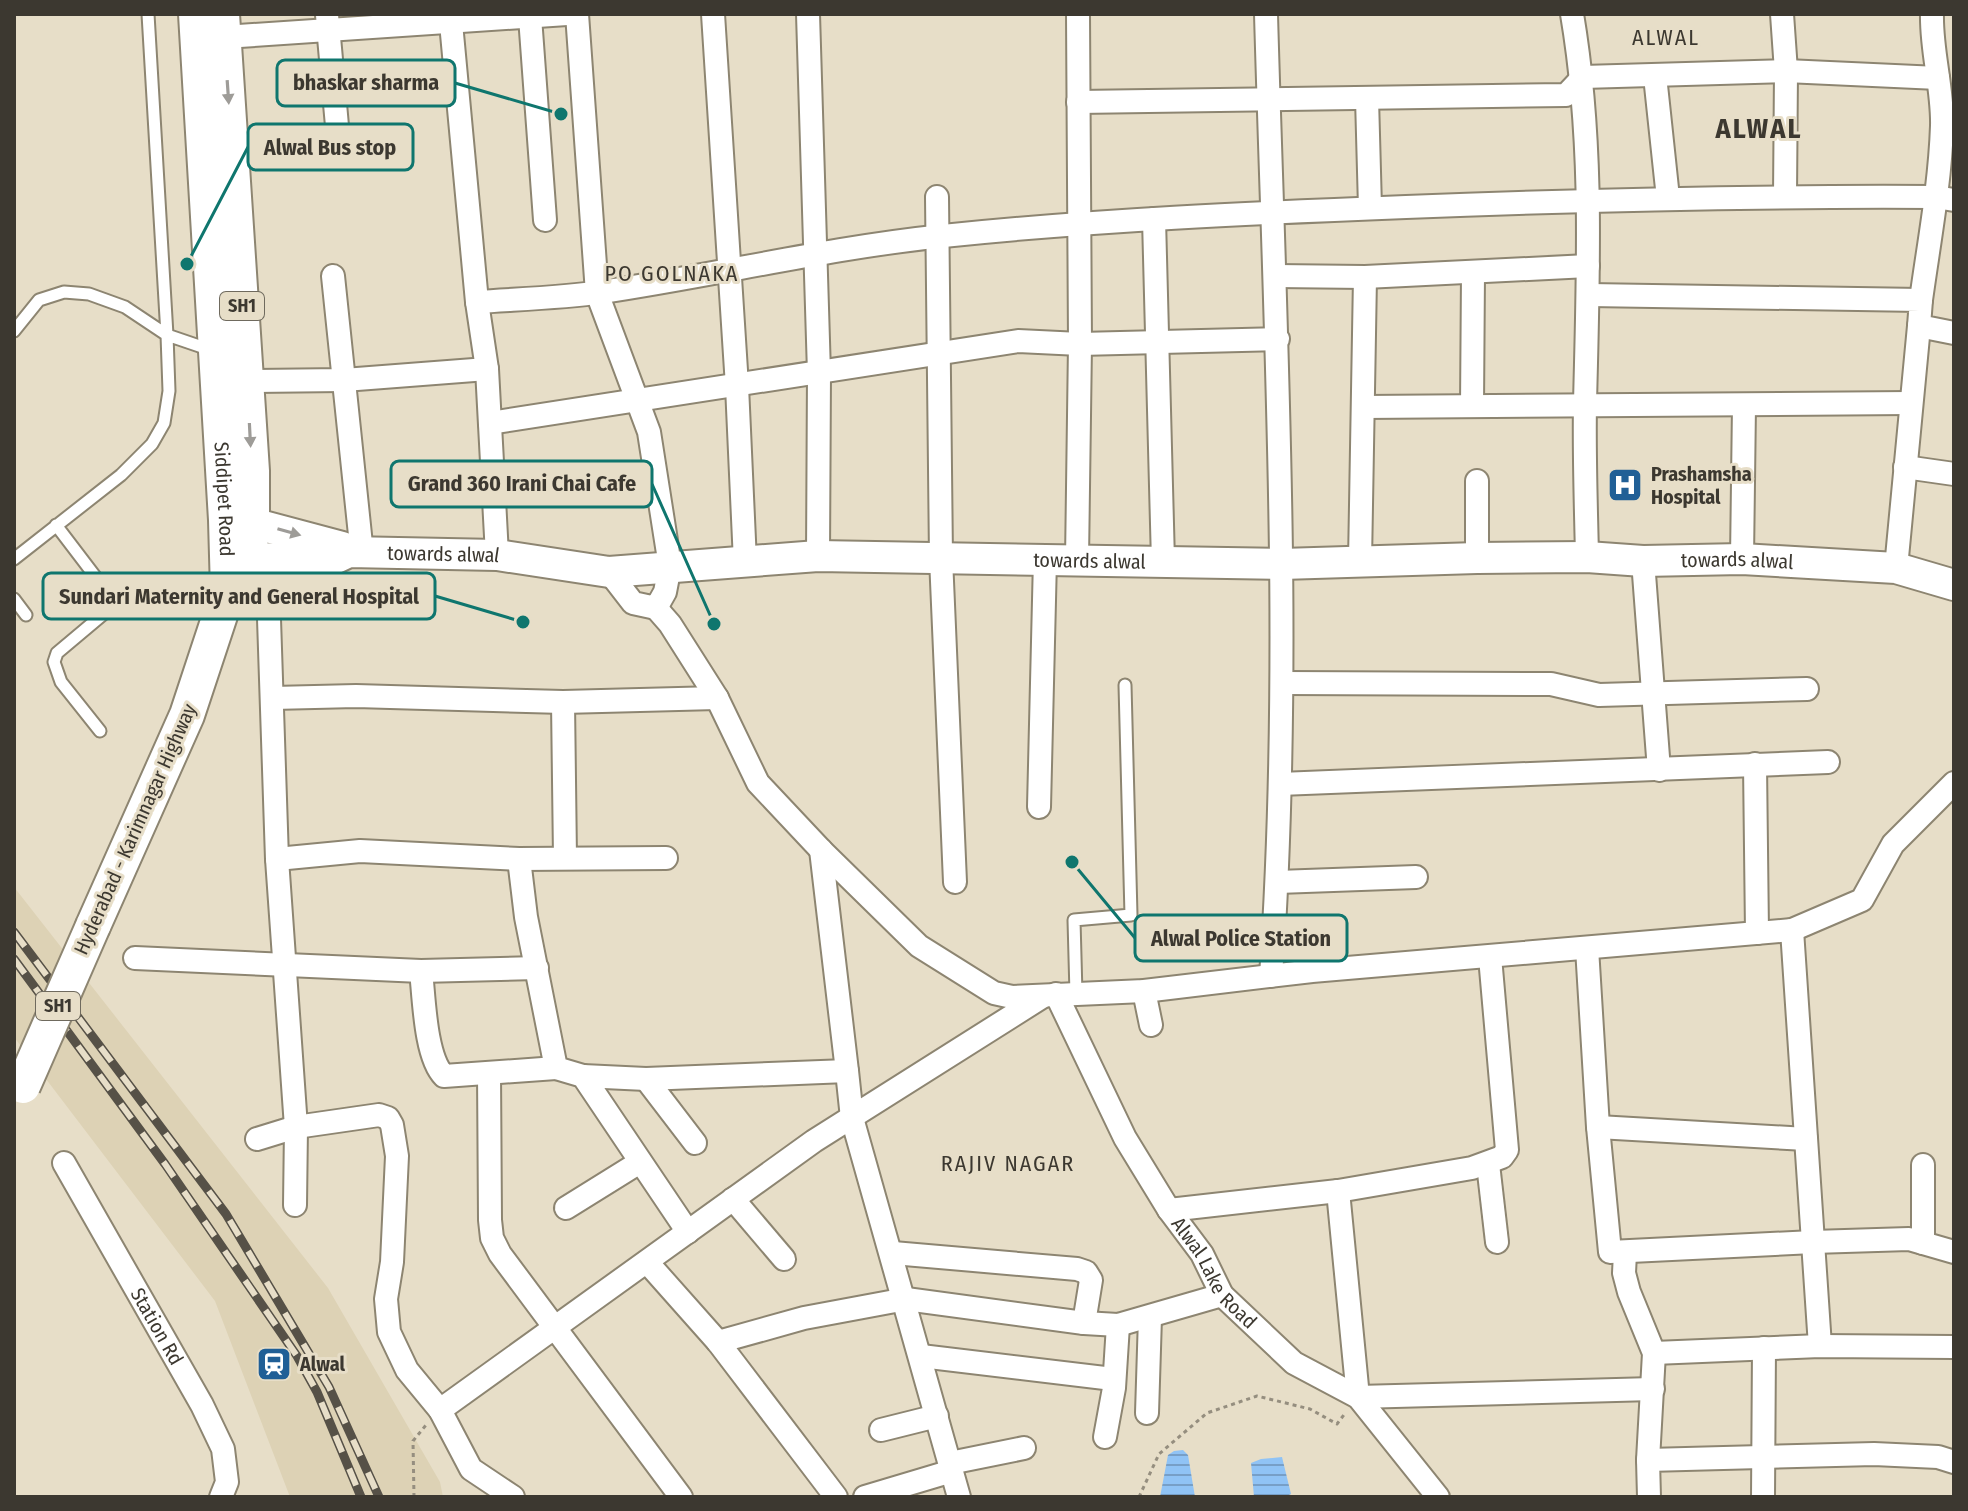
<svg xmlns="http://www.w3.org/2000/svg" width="1968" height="1511" font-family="'Fira Sans Condensed',sans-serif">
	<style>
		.built { fill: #ddd2b5 }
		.water { fill: url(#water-rules) }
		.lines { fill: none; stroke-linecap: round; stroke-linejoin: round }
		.lane-casing { stroke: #8d8571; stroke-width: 15 }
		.street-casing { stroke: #8d8571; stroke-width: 26 }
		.secondary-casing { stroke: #8d8571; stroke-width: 34 }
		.primary-casing { stroke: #8d8571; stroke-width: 38 }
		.path { stroke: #958e7f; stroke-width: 3; stroke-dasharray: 4 4; stroke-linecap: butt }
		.lane { stroke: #fff; stroke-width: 11 }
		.street { stroke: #fff; stroke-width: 22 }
		.secondary { stroke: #fff; stroke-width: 30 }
		.primary { stroke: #fff; stroke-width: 34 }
		.rail-casing { stroke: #565147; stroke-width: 9 }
		.rail { stroke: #e7dec8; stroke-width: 6; stroke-dasharray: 18; stroke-linecap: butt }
		.primary-bridge-casing { stroke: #8d8571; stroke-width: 38; stroke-linecap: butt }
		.primary-bridge { stroke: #fff; stroke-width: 34 }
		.oneway { fill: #9e9c98 }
		.labels { text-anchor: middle; stroke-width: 6; stroke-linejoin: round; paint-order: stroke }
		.shield { fill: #e7dec8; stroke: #6f6a5e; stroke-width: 2 }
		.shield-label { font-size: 18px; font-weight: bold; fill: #3c3830 }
		.poi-label { font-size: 20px; font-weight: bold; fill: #3c3830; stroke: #e7dec8; text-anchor: start }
		.street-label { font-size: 20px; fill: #3c3830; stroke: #e7dec8 }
		.neighbourhood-label { font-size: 22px; letter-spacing: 2px; fill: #3c3830; stroke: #e7dec8 }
		.district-label { font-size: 28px; font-weight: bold; letter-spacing: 2px; fill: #3c3830; stroke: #e7dec8 }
		.leader { fill: none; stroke: #0f766e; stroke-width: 3 }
		.callout-dot { fill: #0f766e; stroke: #e7dec8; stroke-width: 3 }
		.callout { fill: #e7dec8; stroke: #0f766e; stroke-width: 3 }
		.callout-label { font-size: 22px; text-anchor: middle; font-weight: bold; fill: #3c3830 }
	</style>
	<defs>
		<pattern id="water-rules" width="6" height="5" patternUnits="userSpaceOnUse" patternTransform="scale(2)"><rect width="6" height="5" fill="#90c3f5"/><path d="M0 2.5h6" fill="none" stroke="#779fc7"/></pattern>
	</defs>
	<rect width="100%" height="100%" fill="#e7dec8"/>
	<!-- built -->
	<path class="built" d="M14,887L328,1288L440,1482L443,1497H290L215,1301L14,1037Z"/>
	<!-- water -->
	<path class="water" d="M1183,1450L1188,1455L1195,1497H1160L1168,1455L1174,1451Z
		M1282,1457L1291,1494L1284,1497H1254L1251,1463L1261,1459Z"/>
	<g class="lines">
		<!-- lane casing -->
		<g class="lane-casing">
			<path id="lane" d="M14,331L39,300L64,292L89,294L125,307L167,335L211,350
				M56,525L104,588C108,597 110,602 107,611L57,653L54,662L61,682L100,731
				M14,559L121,475L152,444L164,423L169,391L167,335L148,14
				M14,599L26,615
				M1076,994L1074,920L1131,915L1125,685"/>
		</g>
		<!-- street casing -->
		<g class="street-casing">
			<g id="street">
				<path d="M577,14L597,293L649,432L670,566L665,592L656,608L633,603L609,572"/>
				<path d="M713,14L737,386L745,562"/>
				<path d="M808,14L819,373L818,556"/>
				<path d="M1266,14C1275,335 1293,655 1271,976"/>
				<path d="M1572,14C1594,144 1588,273 1585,404C1584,455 1586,507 1587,557"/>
				<path d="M1782,14L1786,71L1785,196"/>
				<path d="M327,15L338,137"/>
				<path d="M530,17L545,220"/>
				<path d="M451,23L477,302L487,369L497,555"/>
				<path d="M224,37L567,14"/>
				<path d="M1655,76L1668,198"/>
				<path d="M1367,98L1370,208"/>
				<path d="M1078,102L1566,95L1583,77L1786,71L1938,78"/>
				<path d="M937,197L941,558L955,882"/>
				<path d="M1154,219L1163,562"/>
				<path d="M333,276L362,554"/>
				<path d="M1276,276L1365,277L1588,266"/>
				<path d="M1589,295L1921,300L1919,326L1954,333"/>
				<path d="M1921,300C1929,242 1940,184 1942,126C1943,88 1931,52 1932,14"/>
				<path d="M477,302C519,299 561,298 602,292C716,275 828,248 943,236C1097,220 1252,213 1406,207C1583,200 1759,196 1936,197L1954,200"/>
				<path d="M246,381L344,380L487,369"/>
				<path d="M1472,406L1473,273"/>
				<path d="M1363,407L1911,403"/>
				<path d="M490,423L1018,341L1080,344L1278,339"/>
				<path d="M1905,467L1954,474"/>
				<path d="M1477,481V558"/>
				<path d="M267,559L277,859L296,1127L295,1205"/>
				<path d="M1742,559L1744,405"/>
				<path d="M1077,560L1080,344L1078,14"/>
				<path d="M1643,561L1659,770"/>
				<path d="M1360,562L1365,277"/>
				<path d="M1896,568L1919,326"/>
				<path d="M656,608L670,624L717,698L758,783L821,850L919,946L994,993L1012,997L1144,991L1312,971L1792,930L1862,900L1893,844L1954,783"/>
				<path d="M1283,683L1551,684L1599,695L1807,689"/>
				<path d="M273,698L356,696L563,702L717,698"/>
				<path d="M563,702L565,858"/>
				<path d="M1755,764L1757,933"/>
				<path d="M1280,784L1828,762"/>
				<path d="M1039,807L1045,559"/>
				<path d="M821,850L847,1071"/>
				<path d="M277,859L360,851L519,859L666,858"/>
				<path d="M519,859L526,917L556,1068L583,1076L688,1232"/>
				<path d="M1278,882L1416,877"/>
				<path d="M1792,930L1820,1346"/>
				<path d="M1587,948L1598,1127L1610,1252L1813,1242L1909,1239L1954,1252"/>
				<path d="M135,958L421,971L537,968"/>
				<path d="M421,971C424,997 425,1057 444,1076L556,1068"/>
				<path d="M1144,991L1151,1025"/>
				<path id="s1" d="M1056,994L1125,1138L1169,1210L1202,1254L1222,1295L1294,1363L1358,1397L1438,1497"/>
				<path d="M489,1073L490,1220L492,1238L500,1254L681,1497"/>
				<path d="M583,1076L646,1079L847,1071L852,1118L959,1497"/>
				<path d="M646,1079L695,1143"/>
				<path d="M1598,1127L1806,1139"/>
				<path d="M257,1139L296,1127L379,1115L388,1118L392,1125L397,1156L392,1262L386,1299L389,1332L407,1370L440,1410L471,1469L513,1497"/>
				<path id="s2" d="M64,1163L202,1405L223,1449L227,1482L221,1497"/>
				<path d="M1488,1164L1497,1242"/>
				<path d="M1338,1191L1358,1397"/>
				<path d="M733,1199L784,1259"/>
				<path d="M566,1208L640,1162"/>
				<path d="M1169,1210L1338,1191L1472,1168L1502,1157L1507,1150L1490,957"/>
				<path d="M1923,1243V1165"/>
				<path d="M893,1253L1077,1269L1086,1272L1091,1280L1084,1323"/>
				<path d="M1625,1253L1624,1273L1629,1292L1654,1353L1648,1460"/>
				<path d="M647,1262L718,1342L836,1497"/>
				<path d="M718,1342L804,1318L906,1299L1084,1323L1118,1325L1222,1295"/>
				<path d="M1654,1353L1820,1346L1954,1347"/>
				<path d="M921,1356L1113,1379"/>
				<path d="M1358,1397L1653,1389"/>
				<path d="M440,1410L814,1141L1042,997"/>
				<path d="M1147,1413L1150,1317"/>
				<path d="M881,1430L937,1416"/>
				<path d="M1105,1437L1114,1388L1118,1325"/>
				<path d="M950,1463L1024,1448"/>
				<path d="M865,1497L952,1471"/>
				<path d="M1649,1497L1648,1460L1874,1454L1938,1457L1954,1462"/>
				<path d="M1763,1497L1764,1348"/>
			</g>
		</g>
		<!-- secondary casing -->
		<g class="secondary-casing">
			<g id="secondary">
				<path d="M228,520L252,523L342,547L347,551"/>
				<path id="s3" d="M227,558L334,559L349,552L497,555L609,572L818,556L1282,564L1477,558L1587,557L1643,561L1742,559L1896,568L1954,585"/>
			</g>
		</g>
		<!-- primary casing -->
		<g class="primary-casing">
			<g id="primary">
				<path id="s4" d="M196,14L226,520L228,591"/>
				<path d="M93,926L187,715L228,591L249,560L252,523V471L222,14"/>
			</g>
		</g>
		<!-- path -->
		<path class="path" d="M414,1497L413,1441L426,1425
			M1139,1497L1159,1454L1207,1413L1257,1396L1310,1409L1337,1424L1346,1412"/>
		<!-- lane -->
		<use href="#lane" class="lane"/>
		<!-- street -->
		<use href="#street" class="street"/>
		<!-- secondary -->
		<use href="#secondary" class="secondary"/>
		<!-- primary -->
		<use href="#primary" class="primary"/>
		<!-- rail casing -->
		<g class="rail-casing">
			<path id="rail" d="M14,932L226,1214L329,1387L379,1497
				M14,959L165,1164L297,1356L317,1392L361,1497"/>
		</g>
		<!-- rail -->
		<use href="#rail" class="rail"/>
		<!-- primary-bridge casing -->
		<g class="primary-bridge-casing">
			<path id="primary-bridge" d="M23,1086L93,926"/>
		</g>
		<!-- primary-bridge -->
		<use href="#primary-bridge" class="primary-bridge"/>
	</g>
	<!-- one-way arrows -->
	<defs><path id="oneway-solid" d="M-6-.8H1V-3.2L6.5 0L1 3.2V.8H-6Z" transform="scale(2)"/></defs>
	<g class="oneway">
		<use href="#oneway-solid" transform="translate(228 92) rotate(86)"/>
		<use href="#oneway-solid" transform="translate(250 435) rotate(87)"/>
		<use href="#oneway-solid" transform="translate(289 532) rotate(16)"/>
	</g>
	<!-- icons -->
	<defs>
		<g id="hospital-square" transform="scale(1.8)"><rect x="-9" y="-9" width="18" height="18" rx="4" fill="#205f96" stroke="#e7dec8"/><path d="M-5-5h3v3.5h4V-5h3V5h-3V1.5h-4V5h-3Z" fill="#fff"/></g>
		<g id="station-square" transform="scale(1.8)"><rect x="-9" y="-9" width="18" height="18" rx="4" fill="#205f96" stroke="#e7dec8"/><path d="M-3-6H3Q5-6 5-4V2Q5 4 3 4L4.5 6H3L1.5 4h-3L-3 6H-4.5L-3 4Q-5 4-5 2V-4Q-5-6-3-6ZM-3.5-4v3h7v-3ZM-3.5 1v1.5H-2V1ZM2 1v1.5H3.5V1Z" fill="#fff"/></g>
	</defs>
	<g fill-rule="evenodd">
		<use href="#hospital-square" x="1625" y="485"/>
		<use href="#station-square" x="274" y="1364"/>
	</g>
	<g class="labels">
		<!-- shield labels -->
		<g class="shield">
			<rect x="220" y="292" width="44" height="28" rx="6"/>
			<rect x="36" y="992" width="44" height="28" rx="6"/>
		</g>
		<g class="shield-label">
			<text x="242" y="312">SH1</text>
			<text x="58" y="1012">SH1</text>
		</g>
		<!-- poi labels -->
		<g class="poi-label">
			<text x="1651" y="481">Prashamsha<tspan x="1651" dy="23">Hospital</tspan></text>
			<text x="300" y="1371">Alwal</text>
		</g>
		<!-- street labels -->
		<g class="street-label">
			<text dy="7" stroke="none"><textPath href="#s4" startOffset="486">Siddipet Road</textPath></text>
			<text dy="7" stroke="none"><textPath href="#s3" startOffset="218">towards alwal</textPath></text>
			<text dy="7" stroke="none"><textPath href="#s3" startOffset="866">towards alwal</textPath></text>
			<text dy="7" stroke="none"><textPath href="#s3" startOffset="1514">towards alwal</textPath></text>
			<text transform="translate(135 829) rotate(-66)" y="7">Hyderabad - Karimnagar Highway</text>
			<text dy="7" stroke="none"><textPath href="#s1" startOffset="322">Alwal Lake Road</textPath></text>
			<text dy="7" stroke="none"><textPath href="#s2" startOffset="188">Station Rd</textPath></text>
		</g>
		<!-- neighbourhood labels -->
		<g class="neighbourhood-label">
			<text x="1666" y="45">ALWAL</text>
			<text x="672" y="281">PO GOLNAKA</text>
			<text x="1008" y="1171">RAJIV NAGAR</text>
		</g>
		<!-- district labels -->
		<g class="district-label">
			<text x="1759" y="138">ALWAL</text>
		</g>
	</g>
	<!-- callouts -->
	<path class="leader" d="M561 114L455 83M187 264L248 147M714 624L652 484M523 622L435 596M1072 862L1135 938"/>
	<g class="callout-dot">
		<circle cx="561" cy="114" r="8"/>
		<circle cx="187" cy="264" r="8"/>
		<circle cx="714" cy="624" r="8"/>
		<circle cx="523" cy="622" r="8"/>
		<circle cx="1072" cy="862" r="8"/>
	</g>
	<g class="callout">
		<rect x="277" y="60" width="178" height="46" rx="8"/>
		<rect x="248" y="124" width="165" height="46" rx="8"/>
		<rect x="391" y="461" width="261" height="46" rx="8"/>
		<rect x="43" y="573" width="392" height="46" rx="8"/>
		<rect x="1135" y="915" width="212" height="46" rx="8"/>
	</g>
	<g class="callout-label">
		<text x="366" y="90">bhaskar sharma</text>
		<text x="330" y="155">Alwal Bus stop</text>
		<text x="522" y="491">Grand 360 Irani Chai Cafe</text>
		<text x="239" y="604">Sundari Maternity and General Hospital</text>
		<text x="1241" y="946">Alwal Police Station</text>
	</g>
	<!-- border -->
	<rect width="1968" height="1511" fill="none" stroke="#3c3830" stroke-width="32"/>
</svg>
